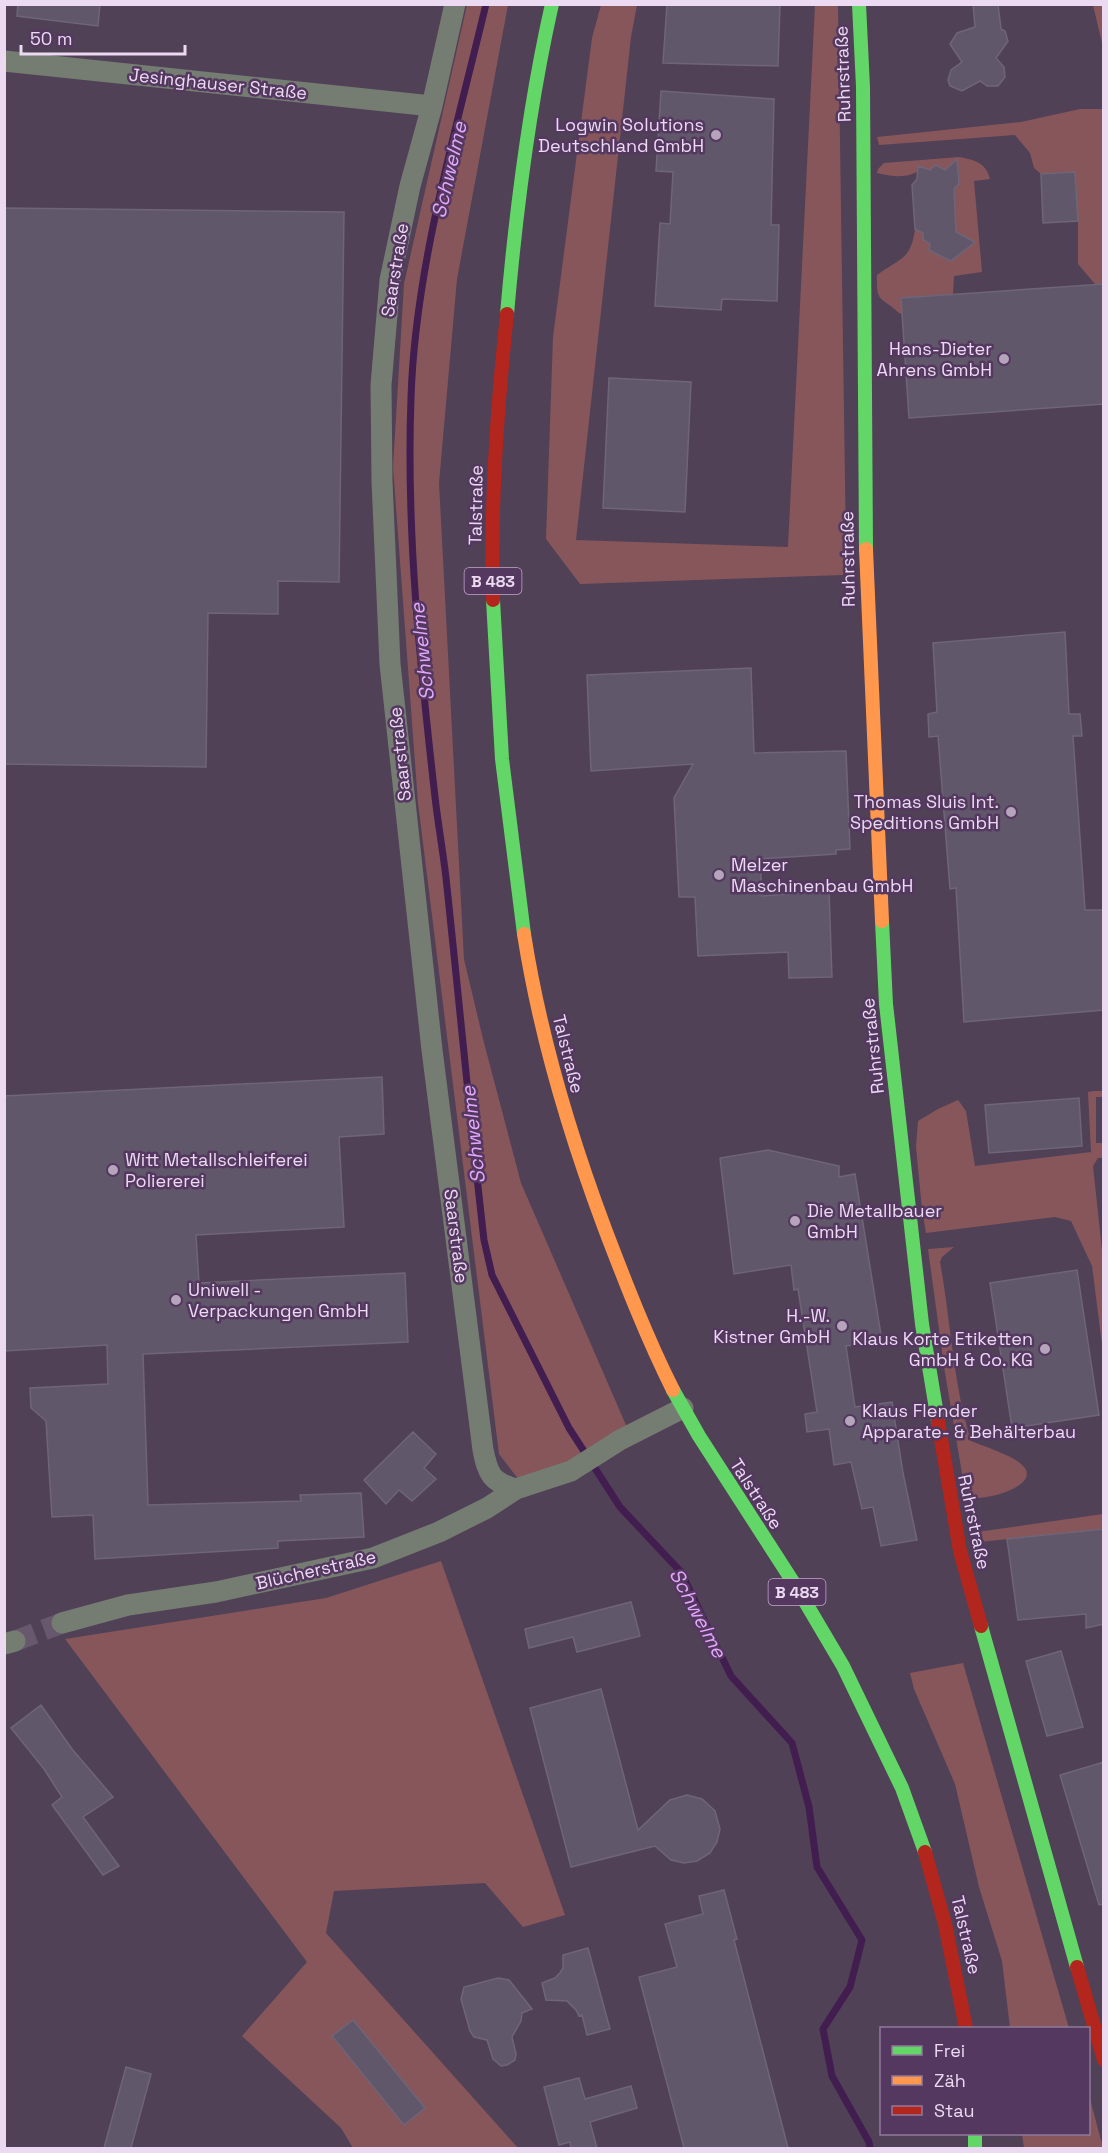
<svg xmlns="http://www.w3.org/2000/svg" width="1108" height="2153" font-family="'Space Grotesk',sans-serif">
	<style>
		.green { fill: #87565b }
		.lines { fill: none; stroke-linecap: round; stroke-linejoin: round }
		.stream { stroke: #421d50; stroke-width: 7 }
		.building { fill: #61576a; stroke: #6e6579; stroke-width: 1.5 }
		.street-tunnel { stroke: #67586e; stroke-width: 21; stroke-dasharray: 21 10; stroke-linecap: butt }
		.street { stroke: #757c72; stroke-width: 21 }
		.fast { stroke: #63d668; stroke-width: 14 }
		.slow { stroke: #ff974d; stroke-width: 14 }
		.jam { stroke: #b3261e; stroke-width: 14 }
		.poi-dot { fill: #b5a4bc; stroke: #543860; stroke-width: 2 }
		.labels { text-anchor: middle; stroke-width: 5; stroke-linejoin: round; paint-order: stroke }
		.shield { fill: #543860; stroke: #bea9c6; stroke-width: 1.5 }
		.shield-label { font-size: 16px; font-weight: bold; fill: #ebdaf2 }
		.street-label { font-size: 18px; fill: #ebdaf2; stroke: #543860 }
		.poi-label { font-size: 18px; fill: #ebdaf2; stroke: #543860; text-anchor: end }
		.water-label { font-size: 20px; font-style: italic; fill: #e3a8fb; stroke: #543860 }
	</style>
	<rect width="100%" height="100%" fill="#504157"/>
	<!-- green -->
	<path class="green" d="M467,5H508L457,279L439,483L464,959L483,1039L521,1183L629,1432L529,1493L499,1454L418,803L393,467L404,284Z
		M637,5L631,37L576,540L788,547L815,5H838L846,549L843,575L580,584L546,539L553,337L592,38L601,5Z
		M1093,5H1103V47Z
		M1080,109H1103V284H1095L1078,264V221L1074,172L1041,174L1034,168L1030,153L1015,135L879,145L877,137L1021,122Z
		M959,157C974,160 986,162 990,179L974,181L982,272L954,276L953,294L901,298L902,314L899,313C881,296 876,304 877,275C900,258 911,260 915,229L923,233V239L930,244V250L951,261L970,246L956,232L954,189L959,184L958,168L952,164L945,170L936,165L930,170L923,168C909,179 894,177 877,173L878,169L884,163Z
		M1094,1091H1103V1097H1096V1143H1103V1158H1098L1093,1166L1103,1260V1352L1092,1266L1071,1221L1055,1217L926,1233L922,1209L916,1147L918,1121L938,1109L958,1100L966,1111L975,1166L1091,1152L1088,1092Z
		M954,1247L942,1257L940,1262C951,1322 953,1384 971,1441C983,1446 1014,1456 1022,1465C1045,1486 980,1503 966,1497L945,1373L928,1249Z
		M1103,1514V1529L979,1542L977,1538V1532Z
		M441,1561L565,1915L523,1927L485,1883L334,1891L326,1933L518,2148H353L341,2128L242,2036L307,1962L65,1639L326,1598Z
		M963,1663L1069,2028H1010L1002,1961L979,1887L955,1784L914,1689L910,1673Z
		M1089,2095L1103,2148H1024L1022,2134H1088Z"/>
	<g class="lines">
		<!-- stream -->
		<path class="stream" d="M486,4C456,131 415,267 411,398C406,531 420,665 435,797C438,824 443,851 446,878C459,999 470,1119 484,1240L492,1275L569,1428L620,1507L681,1572L731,1676L792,1743L809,1807L817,1867L862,1940L850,1987L823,2029L832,2076L869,2142L870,2148"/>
	</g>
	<!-- building -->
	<path class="building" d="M18,4H100L98,26L17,16Z
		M667,4H780L778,66L663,63Z
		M973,4H998L1001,29L1005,31L1008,41L996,58L1004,67L1005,77L998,86H987L980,81L962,91L950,86L948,80L951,70L962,62L950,44L957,33L975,27Z
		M661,91L774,99L771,225H779L777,301L722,299L721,310L655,306L660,223L670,224L673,172L656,171Z
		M957,159L959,184L954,189L956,232L975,242L951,261L929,250L930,244L923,239V233L915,229L912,185L917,179L918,166L930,170L936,165L945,170Z
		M1075,172L1078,221L1043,223L1041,174Z
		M4,208L344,212L339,582L278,581V614L208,613L206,767L4,764Z
		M1104,284V404L909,418L901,298Z
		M609,378L691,382L685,512L603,508Z
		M1065,632L1069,714H1080L1082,736H1073L1085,910H1104V1010L964,1022L956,888L950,889L938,736L929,737L928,714L937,712L933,643Z
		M751,668L754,753L846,751L850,849L836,850V854L760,859L762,896L829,891L832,977L789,978L788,952L698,956L695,897H679L674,798L693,764L591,771L587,675Z
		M382,1077L384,1134L339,1137L344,1227L196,1235L199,1283L405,1273L408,1342L143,1354L148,1505L301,1501L300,1495L361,1493L364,1537L278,1541V1548L95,1559L93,1515L52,1517L46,1421L31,1408L30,1388L108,1384L107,1345L4,1351V1096Z
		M1079,1098L1082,1146L989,1153L985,1105Z
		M768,1150L839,1166V1177L855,1174L882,1341L846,1346L855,1407L892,1402L903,1473L917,1540L881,1546L873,1507L862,1509L851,1462L834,1465L829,1429L807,1432L805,1414L817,1412L798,1289L794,1290L791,1265L734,1274L720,1158Z
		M1077,1270L1099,1415L1012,1428L990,1283Z
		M413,1432L436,1454L424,1468L436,1479L412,1501L399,1490L386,1504L364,1480Z
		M1104,1529V1624L1086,1628V1614L1018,1620L1007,1539Z
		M631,1602L640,1636L577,1652L573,1637L529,1648L525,1629Z
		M1061,1651L1083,1727L1047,1736L1026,1661Z
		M601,1689L638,1830L670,1800L687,1795L702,1799L715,1811L720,1829L717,1842L710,1853L697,1861L684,1863L671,1860L655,1846L571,1867L530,1708Z
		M41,1705L72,1749L113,1797L83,1817L119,1866L103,1875L52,1805L62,1797L44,1769L11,1728Z
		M1104,1762V1904L1099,1905L1060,1775Z
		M724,1890L737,1939L734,1940L788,2148H684L639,1977L677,1967L665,1924L703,1914L699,1896Z
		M588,1948L610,2029L587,2035L582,2015L579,2016L576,2010L567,2001L546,2000L542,1983L555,1978L560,1973L563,1968V1955Z
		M498,1978L509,1980L532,2009L522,2013L521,2021L512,2037L516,2054L515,2060L507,2065L501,2066L493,2059L487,2040L474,2037L470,2031L461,1999L464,1987Z
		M353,2020L425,2108L404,2125L332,2036Z
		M126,2067L151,2074L131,2148H104Z
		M579,2078L585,2099L631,2086L637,2108L590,2122L597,2148H571L570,2142L559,2145L544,2087Z"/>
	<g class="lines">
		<!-- street-tunnel -->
		<path class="street-tunnel" d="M15,1641L62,1623"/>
		<!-- street -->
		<path class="street" d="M455,4L432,106L410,186L390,280L381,385L382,481L390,664L432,1050L483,1450C488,1474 491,1482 516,1489
			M4,61L432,106
			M62,1623L128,1605L216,1592L373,1558L439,1532L487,1508L516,1489L571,1471L620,1440L683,1408
			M4,1644L15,1641"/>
		<!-- fast -->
		<path class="fast" d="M859,4L863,87L866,549
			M507,314C516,210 529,106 552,4
			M493,600L502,759L524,934
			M882,921L886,1004L922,1324L938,1421
			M673,1390L699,1436L797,1588L843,1666L902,1788L925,1852
			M981,1626L1077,1967
			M975,2134V2148"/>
		<!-- slow -->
		<path class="slow" d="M866,549L882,921
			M524,934C540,1036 569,1133 605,1229C626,1284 647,1338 673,1390"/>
		<!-- jam -->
		<path class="jam" d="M493,600C490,504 497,409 507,314
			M938,1421L960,1551L981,1626
			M925,1852L945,1924L966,2028
			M1077,1967L1104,2060"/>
	</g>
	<!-- markers -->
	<g class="poi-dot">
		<circle cx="716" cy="135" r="6"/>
		<circle cx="1004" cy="359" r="6"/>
		<circle cx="1011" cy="812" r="6"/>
		<circle cx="719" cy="875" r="6"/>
		<circle cx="113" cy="1170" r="6"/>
		<circle cx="795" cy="1221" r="6"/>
		<circle cx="176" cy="1300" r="6"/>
		<circle cx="842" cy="1326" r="6"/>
		<circle cx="1045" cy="1349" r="6"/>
		<circle cx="850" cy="1421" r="6"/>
	</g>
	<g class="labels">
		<!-- shield labels -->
		<g class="shield">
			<rect x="464.5" y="568" width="57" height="26" rx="4.5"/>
			<rect x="768.5" y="1579" width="57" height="26" rx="4.5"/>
		</g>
		<g class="shield-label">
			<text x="493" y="587">B 483</text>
			<text x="797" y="1598">B 483</text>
		</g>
		<!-- street labels -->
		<g class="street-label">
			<text transform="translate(843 74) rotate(-92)" y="6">Ruhrstraße</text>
			<text transform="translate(218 84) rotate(6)" y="6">Jesinghauser Straße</text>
			<text transform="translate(395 270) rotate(-81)" y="6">Saarstraße</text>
			<text transform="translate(476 505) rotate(-89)" y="6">Talstraße</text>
			<text transform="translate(848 559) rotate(-91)" y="6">Ruhrstraße</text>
			<text transform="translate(400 754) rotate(-96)" y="6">Saarstraße</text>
			<text transform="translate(873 1046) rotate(-96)" y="6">Ruhrstraße</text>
			<text transform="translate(568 1054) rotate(76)" y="6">Talstraße</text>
			<text transform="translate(456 1236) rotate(83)" y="6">Saarstraße</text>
			<text transform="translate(756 1494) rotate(57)" y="6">Talstraße</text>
			<text transform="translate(974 1522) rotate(78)" y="6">Ruhrstraße</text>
			<text transform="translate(316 1570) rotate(-13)" y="6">Blücherstraße</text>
			<text transform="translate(966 1935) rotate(77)" y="6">Talstraße</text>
		</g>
		<!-- poi labels -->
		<g class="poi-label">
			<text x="704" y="131">Logwin Solutions<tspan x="704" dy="21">Deutschland GmbH</tspan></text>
			<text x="992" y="355">Hans-Dieter<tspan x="992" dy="21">Ahrens GmbH</tspan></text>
			<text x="999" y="808">Thomas Sluis Int.<tspan x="999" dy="21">Speditions GmbH</tspan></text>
			<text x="731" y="871" text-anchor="start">Melzer<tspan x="731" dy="21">Maschinenbau GmbH</tspan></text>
			<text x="125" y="1166" text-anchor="start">Witt Metallschleiferei<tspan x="125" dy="21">Poliererei</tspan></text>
			<text x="807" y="1217" text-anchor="start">Die Metallbauer<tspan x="807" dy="21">GmbH</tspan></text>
			<text x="188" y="1296" text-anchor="start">Uniwell -<tspan x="188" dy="21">Verpackungen GmbH</tspan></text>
			<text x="830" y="1322">H.-W.<tspan x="830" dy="21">Kistner GmbH</tspan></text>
			<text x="1033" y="1345">Klaus Korte Etiketten<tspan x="1033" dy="21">GmbH &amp; Co. KG</tspan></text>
			<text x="862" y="1417" text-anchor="start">Klaus Flender<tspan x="862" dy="21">Apparate- &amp; Behälterbau</tspan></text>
		</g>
		<!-- water labels -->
		<g class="water-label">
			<text transform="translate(449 170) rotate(-77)" y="7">Schwelme</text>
			<text transform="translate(422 652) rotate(-96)" y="7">Schwelme</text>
			<text transform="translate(473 1135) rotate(-96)" y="7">Schwelme</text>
			<text transform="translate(698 1613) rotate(62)" y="7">Schwelme</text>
		</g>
	</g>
	<!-- border -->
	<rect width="1108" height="2153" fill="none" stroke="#ebdaf2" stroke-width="12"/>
	<!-- legend -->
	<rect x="880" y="2027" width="210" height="108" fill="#543860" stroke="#90799a" stroke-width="1.5"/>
	<rect x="892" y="2046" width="30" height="9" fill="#63d668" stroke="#90799a" stroke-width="1.5"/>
	<text x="934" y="2057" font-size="18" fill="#ebdaf2">Frei</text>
	<rect x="892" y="2076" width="30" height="9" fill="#ff974d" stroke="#90799a" stroke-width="1.5"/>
	<text x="934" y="2087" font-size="18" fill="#ebdaf2">Zäh</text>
	<rect x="892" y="2106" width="30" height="9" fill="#b3261e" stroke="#90799a" stroke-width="1.5"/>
	<text x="934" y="2117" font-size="18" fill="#ebdaf2">Stau</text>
	<!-- scale -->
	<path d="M21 45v9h164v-9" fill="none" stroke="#ebdaf2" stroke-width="3"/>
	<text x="30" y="45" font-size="18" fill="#ebdaf2" stroke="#543860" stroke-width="4.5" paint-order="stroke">50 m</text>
</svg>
